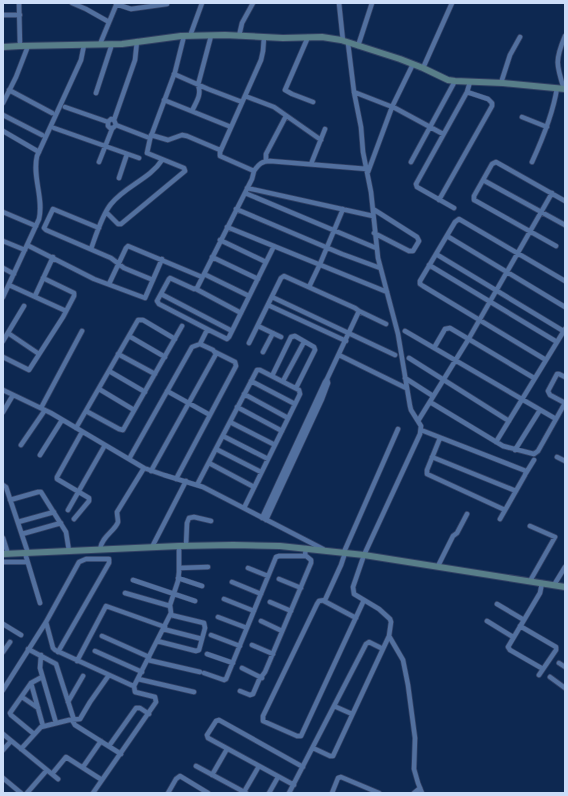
<svg xmlns="http://www.w3.org/2000/svg" width="568" height="796" font-family="'Exo 2',sans-serif">
	<style>
		.lines { fill: none; stroke-linecap: round; stroke-linejoin: round }
		.street-casing { stroke: #314064; stroke-width: 6 }
		.secondary-casing { stroke: #314064; stroke-width: 8 }
		.street { stroke: #52709f; stroke-width: 4.5 }
		.secondary { stroke: #587e89; stroke-width: 6 }
	</style>
	<rect width="100%" height="100%" fill="#0d2851"/>
	<g class="lines">
		<!-- street casing -->
		<g class="street-casing">
			<path id="street" d="M19,3L20,46
				M72,3L86,9L109,22
				M339,3L343,41
				M116,4L131,9L167,4
				M3,15H20
				M190,36L202,3
				M239,36L242,23L253,3
				M308,37L285,90L292,94L313,102
				M348,43L354,92L361,127L363,152L371,192L378,258L398,334L410,406L411,410L421,426L420,434L364,555L353,587L354,594L379,609L390,619L391,622L389,636L403,660L408,685L415,738L414,769L418,783L422,793
				M100,44L117,3
				M358,46L372,3
				M423,68L452,3
				M174,74L208,89L242,102
				M501,83L510,55L520,37
				M564,89C556,64 555,60 565,36
				M9,90L52,113
				M354,92L395,108L443,134
				M96,93L112,44
				M245,96L274,107L321,140
				M164,100L231,127
				M3,103L16,77L28,46
				M65,107L108,122
				M192,111C196,102 202,95 198,85L211,36
				M3,115L42,135
				M522,117L547,127
				M114,120L111,119L108,122V126L110,128H113L116,125L114,120L135,60L137,41
				M116,125L147,137
				M54,128L139,158
				M3,131L39,152
				M151,135L168,140L182,135L187,136L220,150
				M266,161V154L286,116
				M99,162L112,129
				M411,162L455,81
				M532,162C543,138 553,114 557,88
				M311,164L325,129
				M254,171C259,164 262,161 270,161L367,169
				M368,172L392,107L413,64
				M119,178L127,154
				M483,180L565,225
				M247,188L373,216
				M245,193L376,248
				M439,200L492,106V103L488,99L467,92
				M454,208L417,187L416,184L467,92L470,82
				M236,209L342,254L380,268
				M373,209L417,237L419,241L413,251H409L374,233
				M3,212L36,226
				M106,212L118,224H121L185,171L184,168L147,153L150,139L175,72L184,36
				M227,227L387,292
				M99,228L53,209L44,228L46,230L111,258L124,268L153,280
				M447,236L565,307
				M220,240L266,262
				M3,241L25,250
				M27,245L94,279L145,298L162,259
				M556,246L476,201L474,200V196L492,164L496,162L565,201
				M91,249C96,235 102,215 111,204C125,186 150,179 162,160
				M436,254L565,332
				M212,257L258,279
				M429,265L557,342
				M3,268L14,274
				M204,274L249,296
				M109,284L126,248L128,246L202,277
				M9,285L66,311
				M309,287L320,264L343,209
				M196,289L241,313
				M161,294L232,331
				M35,296L53,257
				M3,297L39,219C44,198 32,177 37,156L81,60L84,45
				M272,297L395,355
				M268,305L346,341
				M359,311L386,324
				M258,326L281,337
				M209,330L159,304L157,301L169,279L170,278L194,289L197,288L252,179L254,171L220,156V152L261,60L263,51L264,37
				M405,331L556,419
				M8,333L39,354
				M129,336L165,357
				M3,341L24,306
				M249,343L281,278L284,276L355,308L359,311L327,379L325,382L262,518
				M434,348L445,329L450,328L534,378
				M263,352L273,333
				M118,354L155,374
				M339,355L406,388
				M3,357L29,370L63,317L74,296V293L43,278
				M409,358L509,421
				M546,360L423,286L420,284V281L455,222L459,219L565,281
				M109,371L145,392
				M272,376L291,337L295,336L314,347L315,350L296,388
				M405,378L433,396
				M251,381L295,404
				M283,381L304,342
				M99,389L134,410
				M3,390L51,413L144,468L164,475L203,487L323,549
				M167,391L210,415
				M244,394L288,418
				M430,402L503,446L534,454L538,451L565,403
				M565,403L550,395L548,391L557,374H559L565,377
				M237,407L282,431
				M41,408L82,331
				M86,411L119,429L123,430L182,326
				M3,412L13,395
				M418,421L468,340L552,193
				M230,422L275,445
				M76,428L138,320H143L175,339
				M421,430L526,471L525,475L500,519
				M223,436L268,459
				M440,438L427,470V474L505,510
				M496,442L565,329
				M21,445L45,410
				M216,449L261,472
				M515,450L540,410
				M40,455L62,420
				M432,457L516,491
				M557,457L565,461
				M129,459L192,347L200,344L206,332L209,330L227,339L229,337L274,246
				M209,463L254,487
				M151,471L216,354L213,350L200,344
				M526,473L534,460
				M176,479L236,366L235,362L215,352
				M3,485L6,487L28,553
				M197,485L257,370H260L299,390L300,394L244,508
				M10,500L38,492H41L66,532L69,551
				M68,510L105,445
				M74,519L89,501V498L57,479V477L82,432
				M266,520L322,399L328,383L327,379
				M18,522L54,512
				M22,534L61,523
				M3,538L8,554
				M186,546L187,523L189,518L194,517L211,521
				M152,547L186,481
				M100,549C102,536 115,531 118,522C118,519 117,515 117,512L144,468
				M344,552L398,429
				M25,553L40,603
				M345,553L341,565L325,600L319,601L317,604L263,716V721L297,736H301L364,600
				M3,562H27
				M438,566L453,536L457,533L467,514
				M179,568L208,567
				M248,568L268,576
				M178,578L202,586
				M279,579L301,588
				M133,580L195,601
				M530,581L555,537L530,526
				M232,582L261,594
				M542,583L540,593L508,647L510,650L543,669
				M554,585L565,567
				M125,593L170,606
				M224,599L254,611
				M324,601L356,618
				M270,602L291,611
				M497,604L524,620
				M218,617L247,628
				M261,621L282,631
				M487,621L513,637
				M46,622L53,648L55,650L131,685L134,686L171,613L170,605L178,581L179,572V546
				M3,624L21,635
				M520,626L556,647V650L539,675
				M163,629L202,639
				M211,635L240,646
				M102,636L149,657
				M157,641L196,651L199,650L205,628L204,623L171,615
				M252,645L273,654
				M28,649L56,664L74,720
				M95,651L142,672
				M3,652L10,642
				M207,654L233,663
				M41,655L40,668L56,723
				M148,660L200,672
				M77,661L106,606L165,627
				M559,663L565,667
				M242,668L262,678
				M204,673L224,680L226,679L276,557L279,556H306
				M550,677L565,688
				M138,679L194,692
				M31,683L43,726
				M3,690L46,622L79,562L86,559H109V563L58,652
				M240,691L250,695L253,694L259,680L265,672L311,563V560L305,555L306,548
				M22,697L38,708
				M68,702L83,676
				M334,706L352,714
				M72,720L75,725L121,754
				M3,734L58,779
				M34,734L11,715L10,713L31,683L42,677
				M109,746L136,708H140L149,714
				M313,748L330,756H333L389,636
				M21,749L41,727L69,720L80,719L90,702L109,675
				M3,750L11,741
				M196,766L246,793
				M83,767L101,741
				M52,774L66,757L102,780
				M212,775L227,749
				M3,778L21,793
				M294,785L208,738L207,735L216,721L219,720L303,767
				M244,792L259,766
				M27,793L47,770
				M93,793L156,702L155,697L135,692L134,686
				M168,793L176,779L180,776L208,793
				M269,793L278,777
				M289,793L366,644L369,642L383,649
				M332,793L338,778L341,777L379,793
				M414,793L420,788"/>
		</g>
		<!-- secondary casing -->
		<g class="secondary-casing">
			<path id="secondary" d="M3,47L20,46L122,44L181,36L225,35L283,38L322,37L341,40L400,59L423,68L448,80L455,81L503,83L565,89
				M3,554L179,546L233,545L280,546L364,555L565,587"/>
		</g>
		<!-- street -->
		<use href="#street" class="street"/>
		<!-- secondary -->
		<use href="#secondary" class="secondary"/>
	</g>
	<!-- border -->
	<rect width="568" height="796" fill="none" stroke="#ccddf8" stroke-width="8"/>
</svg>
